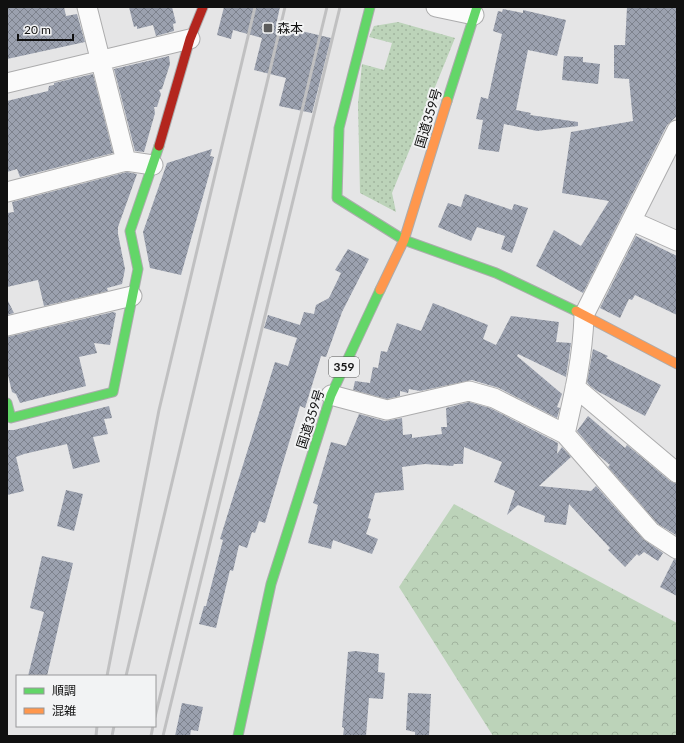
<svg xmlns="http://www.w3.org/2000/svg" width="684" height="743" font-family="Lato,'Noto Sans JP',sans-serif">
	<style>
		.forest { fill: url(#forest-crowns) }
		.park { fill: url(#park-dots) }
		.building { fill: url(#building-cross-hatch) }
		.lines { fill: none; stroke-linecap: round; stroke-linejoin: round }
		.street-casing { stroke: #acacad; stroke-width: 21 }
		.fast-casing { stroke: #acacad; stroke-width: 11 }
		.slow-casing { stroke: #acacad; stroke-width: 11 }
		.jam-casing { stroke: #acacad; stroke-width: 11 }
		.street { stroke: #fbfbfb; stroke-width: 19 }
		.fast { stroke: #63d668; stroke-width: 9 }
		.slow { stroke: #ff974d; stroke-width: 9 }
		.jam { stroke: #b3261e; stroke-width: 9 }
		.rail { stroke: #c0c0c1; stroke-width: 3 }
		.poi-dot { fill: #5b5b5b; stroke: #f2f3f4; stroke-width: 1.5 }
		.labels { text-anchor: middle; stroke-width: 4; stroke-linejoin: round; paint-order: stroke }
		.shield { fill: #f2f3f4; stroke: #545454; stroke-width: 1 }
		.shield-label { font-size: 12px; font-weight: bold; fill: #101010 }
		.poi-label { font-size: 13px; fill: #101010; stroke: #f2f3f4; text-anchor: start }
		.street-label { font-size: 13px; fill: #101010; stroke: #f2f3f4 }
	</style>
	<defs>
		<pattern id="forest-crowns" width="20" height="18" patternUnits="userSpaceOnUse"><rect width="20" height="18" fill="#bcd3b9"/><path d="M2 6a3 3 0 1 1 6 0M12 15a3 3 0 1 1 6 0" fill="none" stroke="#a1b49e"/></pattern>
		<pattern id="park-dots" width="8" height="8" patternUnits="userSpaceOnUse"><rect width="8" height="8" fill="#bcd3b9"/><path d="M2 2h.1M6 6h.1" fill="none" stroke="#a1b49e" stroke-width="1.8" stroke-linecap="round"/></pattern>
		<pattern id="building-cross-hatch" width="8" height="8" patternUnits="userSpaceOnUse"><rect width="8" height="8" fill="#9ba1af"/><path d="M0 0l8 8M0 8l8-8" fill="none" stroke="#7d828d"/></pattern>
	</defs>
	<rect width="100%" height="100%" fill="#e5e5e6"/>
	<!-- forest -->
	<path class="forest" d="M454,504L677,623V736H493L399,587Z"/>
	<!-- park -->
	<path class="park" d="M398,22L455,38L392,193L396,212L360,193L358,104L362,64L384,70L392,43L369,37L374,26Z"/>
	<!-- building -->
	<path class="building" d="M7,7H64L66,16L77,14L85,42L7,59Z
		M129,7H172L176,23L173,24L174,31L156,36L153,25L137,29V26L134,27Z
		M224,7H280L276,25L331,38L312,113L279,106L286,78L254,70L262,38L233,30L231,39L217,35Z
		M627,7H677V116L667,125L583,293L536,266L554,230L581,246L609,201L562,193L571,132L633,121L629,79L614,78V45H625Z
		M503,9L523,13V10L566,20L557,56L528,50L516,110L531,113L530,115L578,122V126L537,131L504,124L499,152L478,149L483,120L476,119L481,97L488,99L502,34L493,31L498,11L502,12Z
		M169,56L170,64L162,89L159,90L161,94L157,107H154L155,113L144,152L135,151L114,69Z
		M564,56L583,57V62L600,64L598,84L562,80Z
		M93,74L113,153L20,177L17,169L7,172V101L48,91L49,86L54,85V83Z
		M212,149L210,156L214,157L181,275L150,268L143,232L167,163Z
		M127,172L137,174L118,227V234L125,269L122,284L107,288L108,291L44,306L38,280L7,287V213L14,212L12,202Z
		M465,194L512,210L514,204L528,208L512,253L501,249L505,236L477,227L471,241L438,227L448,203L461,207Z
		M636,236L677,256V315L635,295L632,300L629,299L620,318L600,308Z
		M348,249L369,259L342,312L326,357L321,356L305,408L300,406L265,523L259,521L255,533L252,532L247,548L239,545L233,571L230,570L216,628L199,624L204,606H206L223,540L220,539L275,362L288,366L297,338L264,328L268,315L300,325L304,312L314,314L316,305L329,298L341,273L335,270Z
		M7,299L14,313L7,315Z
		M433,303L488,325L483,339L496,345L511,316L559,322L556,342L571,343L566,377L518,354L517,356L562,394L557,407L560,408L557,418L499,388L472,380L420,391L409,389L408,393L400,391V396L387,399L353,390L355,381L370,383L373,367L378,368L381,351L387,352L397,323L421,331Z
		M113,312L116,313L110,345L94,343L97,353L79,357L86,386L20,403L16,394L12,392L7,371V337Z
		M593,349L608,356L606,358L661,385L645,416L597,391L589,385L587,382Z
		M469,402L490,408L558,443L557,454L562,447L571,457L539,486L591,491L596,486L643,539L663,553L658,561L644,552L639,556L637,554L625,567L608,550L610,548L569,504L566,525L544,522L545,516L518,505L507,515L515,491L494,482L502,462L464,447L463,464H454L453,466L425,464L402,467L404,490L375,493L368,518L371,519L366,534L378,539L372,554L333,540L331,549L308,543L318,505L313,503L331,442L346,446L359,414L385,421L402,418L403,435L412,434V438L442,434L441,427H447L446,408Z
		M109,406L112,418L104,419L108,434L93,437L100,462L73,469L67,444L24,454L16,457L24,491L7,495V430H14Z
		M588,416L625,448L627,445L670,481L677,484L676,535L658,524L608,467L610,465L596,453L577,431Z
		M66,490L83,494L74,531L57,526Z
		M42,556L73,563L47,676H28L44,612L30,608Z
		M674,559L677,560V596L660,587Z
		M355,651L379,654L378,672L385,673L383,699L369,698L366,736H343L344,728L342,727L348,652Z
		M408,693L431,694L429,736H415V732L406,730Z
		M182,703L203,707L198,731L191,730L190,736H175Z"/>
	<g class="lines">
		<!-- street casing -->
		<g class="street-casing">
			<path id="street" d="M87,7L126,161
				M436,7L474,15
				M7,83L190,39
				M7,192L126,161L153,165
				M632,221L677,241
				M7,326L132,296
				M575,387L677,473
				M331,395L387,410L469,391L494,398L565,434L651,532L677,549
				M565,434C574,395 583,356 584,315L677,130"/>
		</g>
		<!-- fast casing -->
		<g class="fast-casing">
			<path id="fast" d="M370,7L339,128L337,198L404,240L496,273L576,311
				M447,101L477,7
				M7,403L11,418L113,392L138,269L130,231L159,146
				M238,736L271,584L331,395L380,290"/>
		</g>
		<!-- slow casing -->
		<g class="slow-casing">
			<path id="slow" d="M380,290L404,240L447,101
				M576,311L677,364"/>
		</g>
		<!-- jam casing -->
		<g class="jam-casing">
			<path id="jam" d="M159,146L190,39L203,7"/>
		</g>
		<!-- street -->
		<use href="#street" class="street"/>
		<!-- fast -->
		<use href="#fast" class="fast"/>
		<!-- slow -->
		<use href="#slow" class="slow"/>
		<!-- jam -->
		<use href="#jam" class="jam"/>
		<!-- rail -->
		<path class="rail" d="M107,676L159,410L255,7
			M126,676L285,7
			M155,717L327,7
			M96,736L97,726
			M112,736L114,726
			M151,736L153,726
			M163,736L340,7"/>
	</g>
	<!-- markers -->
	<rect class="poi-dot" x="263" y="23" width="10" height="10" rx="2"/>
	<g class="labels">
		<!-- shield labels -->
		<rect class="shield" x="329" y="357" width="30" height="20" rx="3"/>
		<g class="shield-label">
			<text x="344" y="371">359</text>
		</g>
		<!-- poi labels -->
		<g class="poi-label">
			<text x="277" y="33">森本</text>
		</g>
		<!-- street labels -->
		<g class="street-label">
			<text transform="translate(428 118) rotate(-73)" y="5">国道359号</text>
			<text transform="translate(310 419) rotate(-72)" y="5">国道359号</text>
		</g>
	</g>
	<!-- border -->
	<rect width="684" height="743" fill="none" stroke="#101010" stroke-width="16"/>
	<!-- legend -->
	<rect x="16" y="675" width="140" height="52" fill="#f2f3f4" stroke="#989899"/>
	<rect x="24" y="688" width="20" height="6" fill="#63d668" stroke="#989899"/>
	<text x="52" y="695" font-size="12" fill="#101010">順調</text>
	<rect x="24" y="708" width="20" height="6" fill="#ff974d" stroke="#989899"/>
	<text x="52" y="715" font-size="12" fill="#101010">混雑</text>
	<!-- scale -->
	<path d="M18 34v6h55v-6" fill="none" stroke="#101010" stroke-width="2"/>
	<text x="24" y="34" font-size="12" fill="#101010" stroke="#f2f3f4" stroke-width="3" paint-order="stroke">20 m</text>
</svg>
